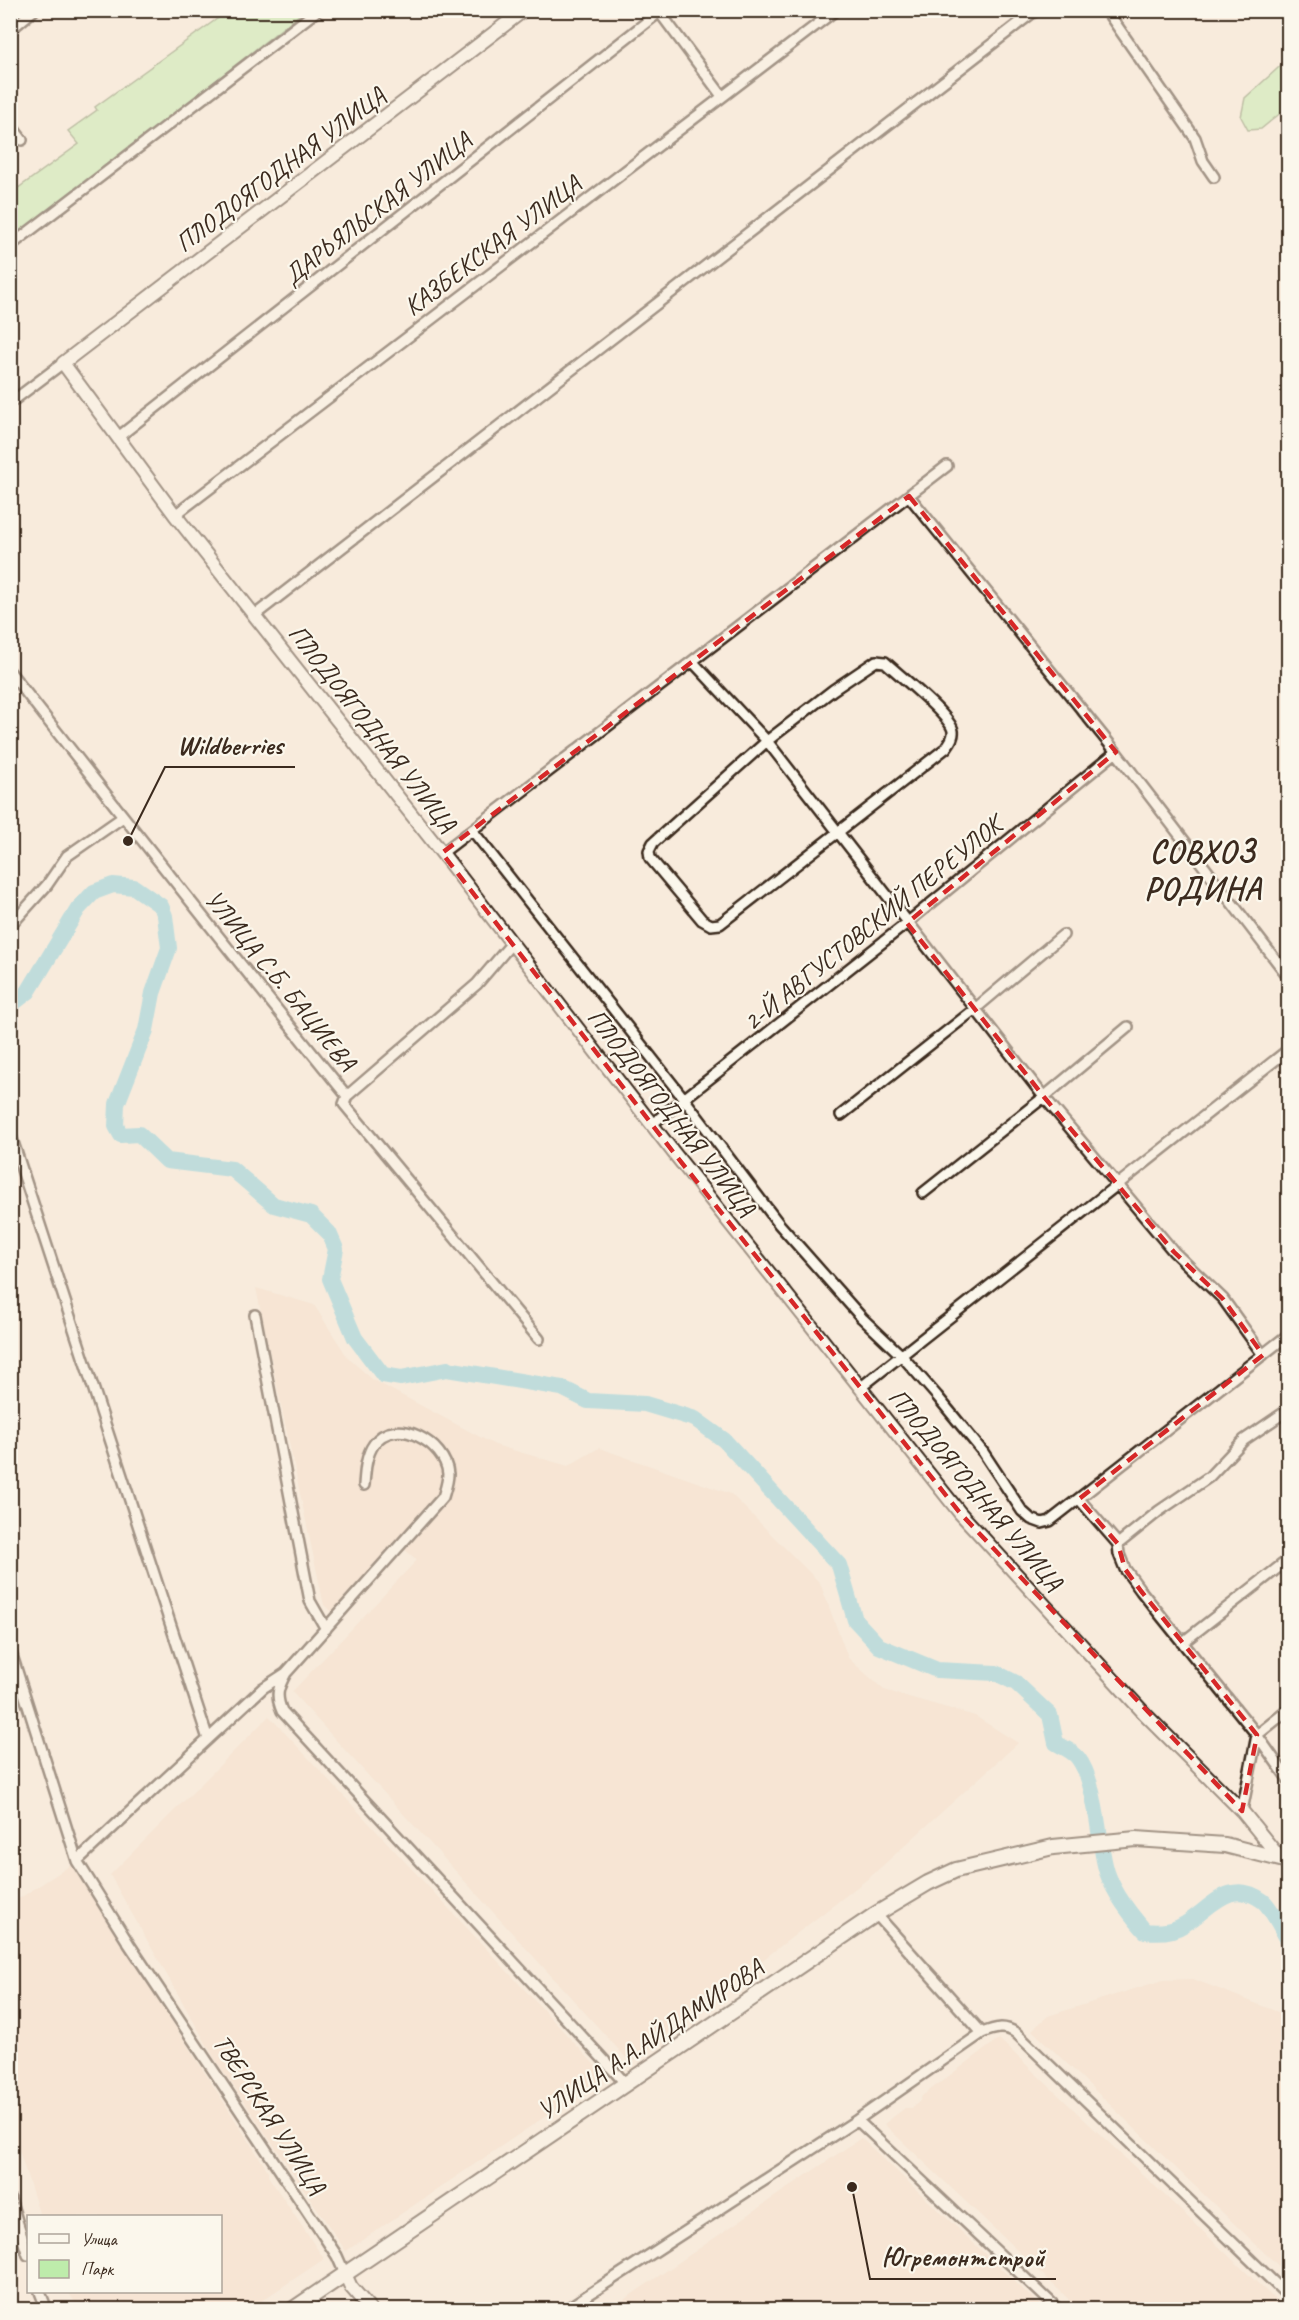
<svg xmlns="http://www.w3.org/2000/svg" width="1299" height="2320" font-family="Caveat,sans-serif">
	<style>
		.built { fill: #f5ddc9 }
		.green { fill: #beecab; stroke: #7c8b64; stroke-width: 1.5 }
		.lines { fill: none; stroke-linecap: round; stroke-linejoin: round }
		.river { stroke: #7dcbda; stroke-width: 16 }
		.minor-casing { stroke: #3b2a1e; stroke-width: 14 }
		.tertiary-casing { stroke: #3b2a1e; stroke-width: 16 }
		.secondary-casing { stroke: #3b2a1e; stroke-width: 18 }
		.minor { stroke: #fbf7ec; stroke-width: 9 }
		.tertiary { stroke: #fbf7ec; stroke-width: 12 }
		.secondary { stroke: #fbf7ec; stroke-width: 14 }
		.marked { fill: none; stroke: #d62828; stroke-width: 4.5; stroke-dasharray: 12 8; stroke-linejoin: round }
		.labels { text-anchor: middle; stroke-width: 4.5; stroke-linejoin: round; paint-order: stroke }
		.street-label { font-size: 26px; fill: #3b2a1e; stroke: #fbf7ec }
		.district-label { font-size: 32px; font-weight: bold; letter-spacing: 1.5px; fill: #3b2a1e; stroke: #fbf7ec }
		.leader { fill: none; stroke: #3b2a1e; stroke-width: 2 }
		.callout-dot { fill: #3b2a1e; stroke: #fbf7ec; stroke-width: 2 }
		.callout-label { font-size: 27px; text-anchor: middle; font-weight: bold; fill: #3b2a1e; stroke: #fbf7ec; stroke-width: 4.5; stroke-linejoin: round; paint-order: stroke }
	</style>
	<rect width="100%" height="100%" fill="#f8ebdc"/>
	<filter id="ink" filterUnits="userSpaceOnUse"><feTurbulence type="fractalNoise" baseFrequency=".0167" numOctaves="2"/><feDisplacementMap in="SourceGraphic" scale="12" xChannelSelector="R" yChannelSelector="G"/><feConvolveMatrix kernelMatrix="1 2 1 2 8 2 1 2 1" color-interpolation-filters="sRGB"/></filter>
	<g filter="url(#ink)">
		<!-- built -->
		<path class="built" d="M256,1288L314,1305L348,1358L373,1380L495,1445L568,1466L599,1448L731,1494L820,1583L848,1658L884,1690L975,1716L1018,1743L870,1877L630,2062L292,1692L417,1560L397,1543L333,1613L324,1605Z
			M269,1716L605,2076L346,2251L215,2059L110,1875Z
			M71,1865L268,2171V2176L324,2259L249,2309H80L68,2292H220V2216H40L11,2125V1904Z
			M1193,1979L1288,2016V2275L1032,2030L1048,2016L1163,1980Z
			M999,2039L1285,2309H1079L884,2124L905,2108H912L920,2101L922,2096Z
			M861,2138L1044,2309L609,2310Z"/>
		<!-- green -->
		<path class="green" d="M228,11H304L77,190L11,238L10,194L79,144L68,131L97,110L95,107Z
			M1288,59V107L1261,129L1248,130L1241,117L1245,98Z"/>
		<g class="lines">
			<!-- river -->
			<path class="river" d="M10,1006L28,992L78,909L94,892L113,885L134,887L161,906L165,916L169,948L153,993L146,1030L117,1104L116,1126L121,1135L139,1134L167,1161L232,1169L274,1205L311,1215L329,1233L336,1249L330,1279L355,1338L383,1375L401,1378L447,1369L562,1388L588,1401L645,1404L695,1419L724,1440L839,1565L855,1620L879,1646L937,1670L996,1673L1016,1683L1050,1715L1056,1743C1063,1747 1074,1752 1078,1758C1096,1781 1098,1837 1105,1865C1110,1888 1130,1914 1145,1931C1159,1933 1173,1932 1185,1924C1211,1908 1230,1877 1263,1901C1271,1907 1282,1930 1288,1940"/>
			<!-- minor casing -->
			<g class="minor-casing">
				<path id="minor" d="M658,10L722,96
					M1106,10L1195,138L1203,161L1214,177
					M10,30L34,10
					M10,124L22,140
					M10,246L318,10
					M10,403L63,363
					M117,438L662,10
					M909,496L1116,752L1288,976
					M175,515L836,10
					M255,615L1036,10
					M876,661L885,662C898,674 951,716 953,731C954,738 949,743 946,748L720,924L711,925L702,920L650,858L649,851L653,843L767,741L833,690Z
					M693,662L767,741L1044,1097L1128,1027
					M10,672C121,814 233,956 347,1096L344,1104L539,1339
					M472,830L685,1100L779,1224L862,1318L902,1356L937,1396L983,1452L1022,1511L1031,1519L1042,1523L1050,1521L1288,1335
					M442,853L947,466
					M10,926L47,885L67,856L123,817
					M347,1096L477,984L512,943
					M841,1115L975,1009L1063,935
					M652,1124L907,923L1116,752
					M10,1133L208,1739
					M923,1193L1044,1097L1174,1252L1223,1299L1263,1355
					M255,1315L310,1601L326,1629
					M860,1388L1288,1050
					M364,1485C365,1471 366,1455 374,1444C395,1414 446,1443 448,1474C448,1482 445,1490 443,1497L286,1673C278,1688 275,1695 282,1711L626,2084
					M1079,1499L1118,1544L1119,1554L1125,1569L1141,1591L1257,1735L1288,1779
					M1118,1544L1159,1511L1209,1477L1244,1440L1288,1410
					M1182,1643L1288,1560
					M10,1649L77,1861L129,1944L337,2256L345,2274
					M1242,1811L1257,1735L1288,1710
					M77,1861L263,1688L286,1673
					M982,2033C995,2028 1004,2025 1016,2033L1288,2296
					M857,2120L1059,2310
					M10,2199L28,2255
					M40,2292L47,2310
					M565,2310L857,2120L982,2033L876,1914"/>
			</g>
			<!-- tertiary casing -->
			<g class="tertiary-casing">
				<path id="tertiary" d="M524,10L63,363L175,515L442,853L674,1153L960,1513L1145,1714L1242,1811L1280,1858
					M345,2274L351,2287L371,2310"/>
			</g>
			<!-- secondary casing -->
			<g class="secondary-casing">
				<path id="secondary" d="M292,2310L876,1914L928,1883L956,1870L1053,1847L1136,1839L1225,1845L1288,1861"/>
			</g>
			<!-- minor -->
			<use href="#minor" class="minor"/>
			<!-- tertiary -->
			<use href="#tertiary" class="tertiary"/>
			<!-- secondary -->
			<use href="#secondary" class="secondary"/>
		</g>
	</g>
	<!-- marked area -->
	<path d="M0 0H1299V2320H0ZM909,496L1116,752L907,923L1044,1097L1174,1252L1223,1299L1263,1355L1079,1499L1118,1544L1125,1569L1141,1591L1257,1735L1242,1811L960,1513L674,1153L442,853Z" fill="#f8ebdc" fill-opacity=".55" fill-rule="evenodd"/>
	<path class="marked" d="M909,496L1116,752L907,923L1044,1097L1174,1252L1223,1299L1263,1355L1079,1499L1118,1544L1125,1569L1141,1591L1257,1735L1242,1811L960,1513L674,1153L442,853Z"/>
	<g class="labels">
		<!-- street labels -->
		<g class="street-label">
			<text transform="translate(280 169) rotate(-37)" y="9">ПЛОДОЯГОДНАЯ УЛИЦА</text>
			<text transform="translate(377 208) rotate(-38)" y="9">ДАРЬЯЛЬСКАЯ УЛИЦА</text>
			<text transform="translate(492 245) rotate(-37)" y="9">КАЗБЕКСКАЯ УЛИЦА</text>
			<text transform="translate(373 728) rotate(52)" y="9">ПЛОДОЯГОДНАЯ УЛИЦА</text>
			<text transform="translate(872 923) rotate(-39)" y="9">2-Й АВГУСТОВСКИЙ ПЕРЕУЛОК</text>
			<text transform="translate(281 980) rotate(51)" y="9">УЛИЦА С.Б. БАЦИЕВА</text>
			<text transform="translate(672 1112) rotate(52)" y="9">ПЛОДОЯГОДНАЯ УЛИЦА</text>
			<text transform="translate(976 1489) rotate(50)" y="9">ПЛОДОЯГОДНАЯ УЛИЦА</text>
			<text transform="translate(650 2039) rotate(-34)" y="9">УЛИЦА А.А.АЙДАМИРОВА</text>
			<text transform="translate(270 2114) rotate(57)" y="9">ТВЕРСКАЯ УЛИЦА</text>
		</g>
		<!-- district labels -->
		<g class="district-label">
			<text x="1203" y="862">СОВХОЗ<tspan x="1203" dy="37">РОДИНА</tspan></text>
		</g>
	</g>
	<!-- callouts -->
	<path class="leader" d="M128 841L165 767H295M852 2187L870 2279H1056"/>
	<g class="callout-dot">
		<circle cx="128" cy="841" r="6"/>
		<circle cx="852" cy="2187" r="6"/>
	</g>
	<g class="callout-label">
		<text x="230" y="754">Wildberries</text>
		<text x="963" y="2266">Югремонтстрой</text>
	</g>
	<!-- margin -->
	<rect width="1299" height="2320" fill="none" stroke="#fbf7ec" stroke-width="36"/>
	<rect x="18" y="18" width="1263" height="2284" fill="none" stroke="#3b2a1e" stroke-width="2" filter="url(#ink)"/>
	<!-- legend -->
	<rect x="27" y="2215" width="195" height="78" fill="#fbf7ec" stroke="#aea59a" stroke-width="1.5"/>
	<rect x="39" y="2234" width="30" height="9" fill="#fbf7ec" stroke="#aea59a" stroke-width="1.5"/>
	<text x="81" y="2245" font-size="18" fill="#3b2a1e">Улица</text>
	<rect x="39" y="2260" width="30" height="18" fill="#beecab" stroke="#aea59a" stroke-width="1.5"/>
	<text x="81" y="2275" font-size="18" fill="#3b2a1e">Парк</text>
</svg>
